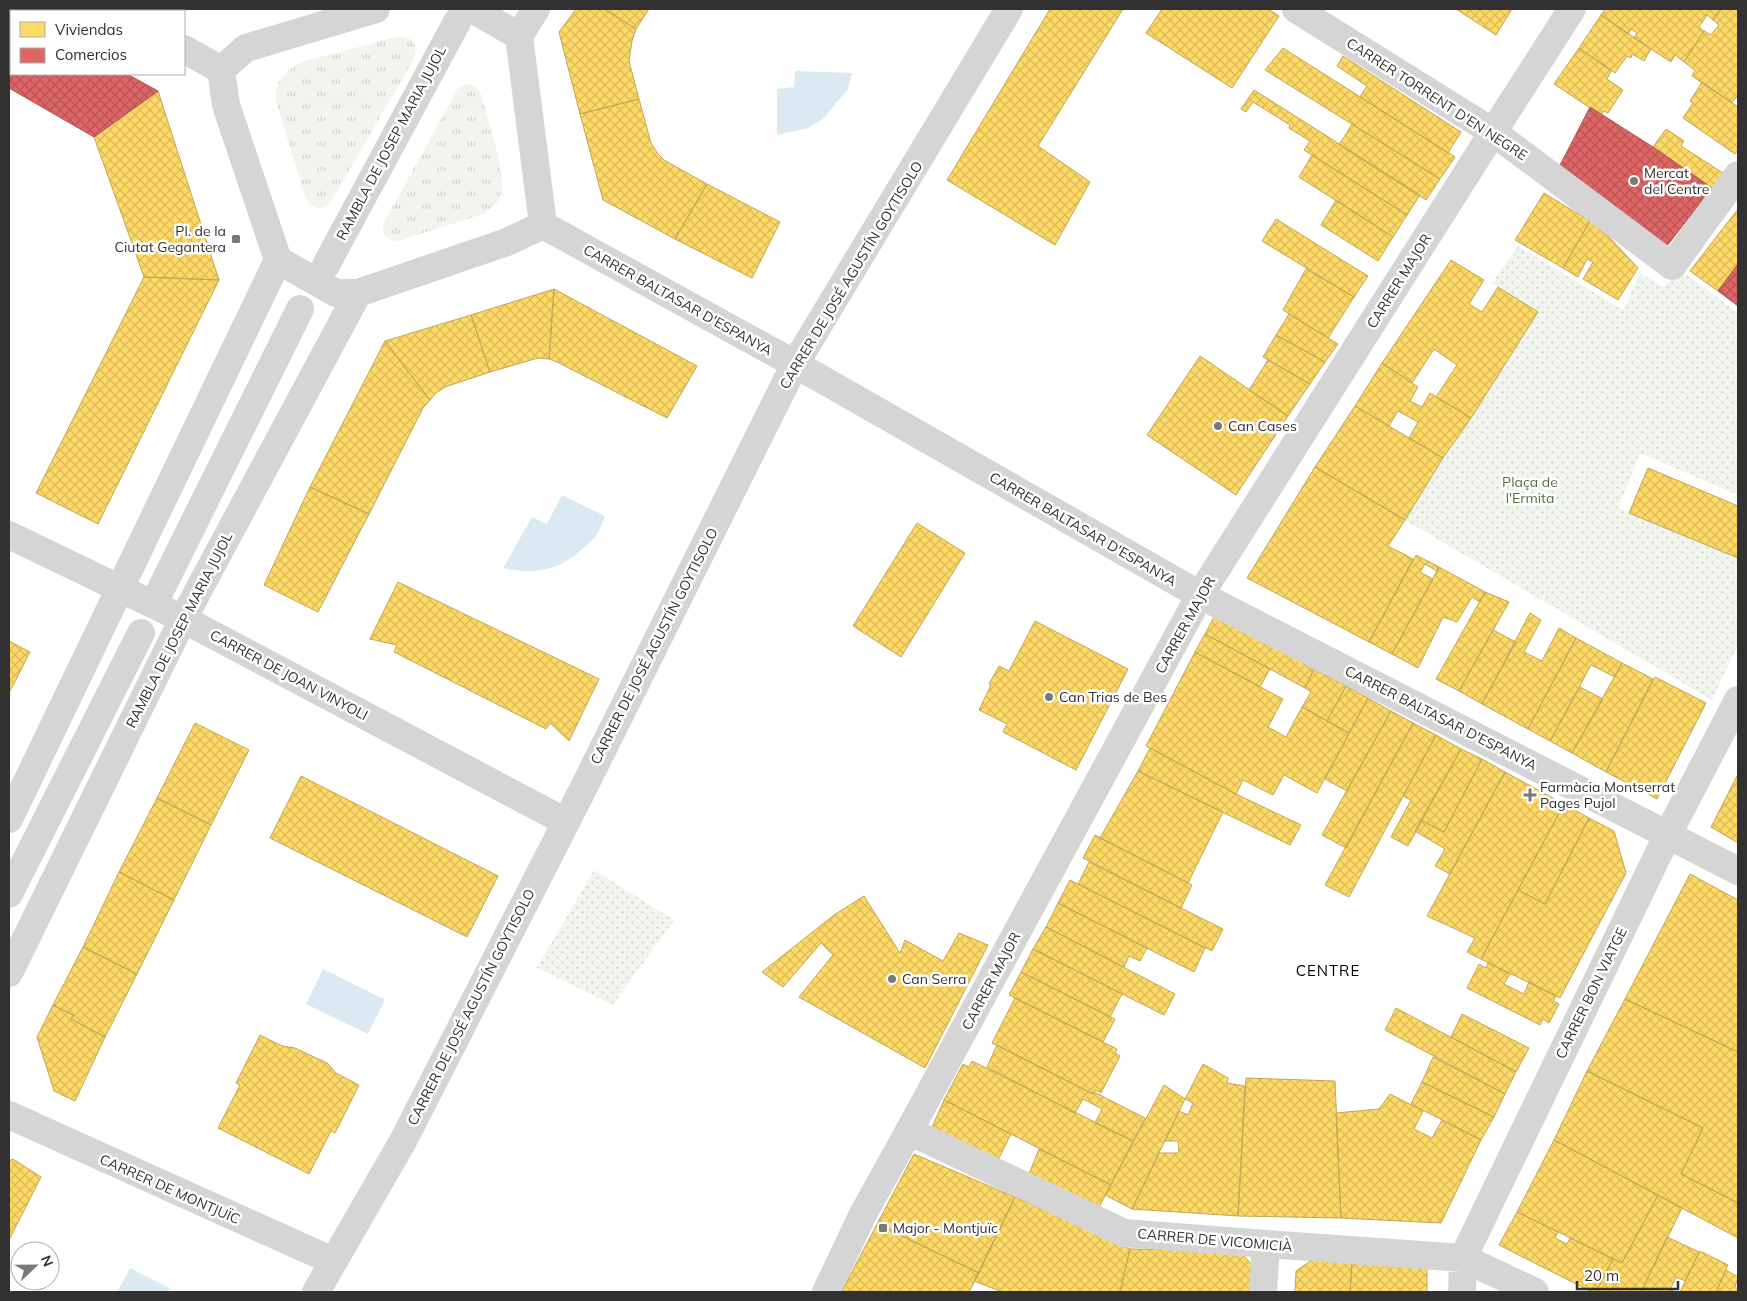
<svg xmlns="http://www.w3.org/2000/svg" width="1747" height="1301" font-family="Mulish,sans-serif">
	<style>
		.grass { fill: url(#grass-tufts) }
		.park { fill: url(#park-dots) }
		.water { fill: #dbeaf2 }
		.homes { fill: url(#homes-cross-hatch); stroke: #c1a756 }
		.shops { fill: url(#shops-cross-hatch); stroke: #ac5656 }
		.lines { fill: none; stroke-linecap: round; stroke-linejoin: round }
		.minor { stroke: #d5d5d5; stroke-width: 28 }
		.poi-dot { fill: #797979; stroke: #fff; stroke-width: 2 }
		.labels { text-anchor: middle; stroke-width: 5; stroke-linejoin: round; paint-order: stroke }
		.street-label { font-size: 14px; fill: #313131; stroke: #fff }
		.poi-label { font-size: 14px; fill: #313131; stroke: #fff; text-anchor: start }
		.park-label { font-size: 14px; fill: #556d3d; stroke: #fff }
		.neighbourhood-label { font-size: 15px; letter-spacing: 1px; fill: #000; stroke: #fff }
	</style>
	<defs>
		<pattern id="grass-tufts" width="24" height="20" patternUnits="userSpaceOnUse" patternTransform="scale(1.25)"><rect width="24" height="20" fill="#f2f5ed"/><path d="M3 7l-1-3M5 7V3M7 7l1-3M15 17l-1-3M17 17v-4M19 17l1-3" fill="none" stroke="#d0d2cc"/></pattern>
		<pattern id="park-dots" width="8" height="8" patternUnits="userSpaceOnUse" patternTransform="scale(1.25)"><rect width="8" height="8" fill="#f2f5ed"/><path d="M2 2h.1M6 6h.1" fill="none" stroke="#d0d2cc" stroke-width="1.8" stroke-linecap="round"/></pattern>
		<pattern id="homes-cross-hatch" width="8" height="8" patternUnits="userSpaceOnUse" patternTransform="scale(1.25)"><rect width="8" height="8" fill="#ffd966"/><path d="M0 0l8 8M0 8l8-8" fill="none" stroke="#dbbb59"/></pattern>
		<pattern id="shops-cross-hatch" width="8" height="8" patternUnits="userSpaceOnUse" patternTransform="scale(1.25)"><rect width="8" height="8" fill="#e06666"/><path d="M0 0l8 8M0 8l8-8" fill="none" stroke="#b65555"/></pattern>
	</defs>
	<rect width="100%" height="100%" fill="#fff"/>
	<!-- grass -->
	<path class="grass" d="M400,36C414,37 418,46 414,59L331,202C321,212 312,209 305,197L275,98C276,81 286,69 302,62Z
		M467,84L475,86L481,94C486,114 508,178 501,195C498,203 490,210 483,214L398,241C386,241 380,233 384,222L458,88Z"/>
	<!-- park -->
	<path class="park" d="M1518,246L1623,310L1640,273L1663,287L1682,271L1738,313V495L1640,453L1618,508L1738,558V645L1712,700L1405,520L1537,312L1492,283Z
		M594,870L674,920L613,1005L537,968Z"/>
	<!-- water -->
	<path class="water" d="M795,71L852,73L848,89L824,118L808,128L777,135V89L794,87Z
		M562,495L605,516C603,522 600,528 597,534C593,540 586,546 580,551C556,572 534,574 503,568L532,517L547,524Z
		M323,969L385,1000L368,1034L306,1004Z
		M130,1268L170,1288L168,1292H117Z"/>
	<!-- homes -->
	<path class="homes" d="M576,9H604L636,29L632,41L629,61L639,99L580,114L559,32Z
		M604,9H649L636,29Z
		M1050,9H1123L1038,146L1090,182L1055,245L947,180Z
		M1162,9H1268L1279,16L1232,88L1146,33Z
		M1456,9H1512L1496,35Z
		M1605,9H1721L1713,20L1707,15L1699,27L1704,31L1684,62L1675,55L1671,62L1634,38L1637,33L1631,29L1628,34L1601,15Z
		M1721,9H1738V99L1736,97L1732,103L1692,76L1695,70L1684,62L1704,31L1711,35L1719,25L1713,20Z
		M1601,15L1651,49L1644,61L1632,54L1631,58L1627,56L1615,73L1579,48Z
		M1283,48L1455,157L1440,179L1265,70Z
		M1579,48L1611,71L1607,79L1623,90L1608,113L1604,111L1601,115L1554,84Z
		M1343,56L1461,132L1448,153L1360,97L1367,86L1337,66Z
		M1702,82L1738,107V150L1735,154L1683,118L1693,103L1690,101Z
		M1254,90L1420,195L1407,215L1304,150L1310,141L1289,128L1290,125L1253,102L1246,112L1241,109Z
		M158,91L219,280L144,277L94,137Z
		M639,99L651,143L658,154L664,160L707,184L675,239L603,200L580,114Z
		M1352,124L1440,179L1426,200L1339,145Z
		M1666,129L1684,141L1681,146L1723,173L1712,188L1653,147Z
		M1312,155L1407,215L1393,237L1299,177Z
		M707,184L780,222L752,278L675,239Z
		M1544,193L1590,221L1563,268L1515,240Z
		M1336,200L1393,237L1378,261L1321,225Z
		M1738,209V264L1718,291L1690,271Z
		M1276,219L1368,276L1354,297L1262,241Z
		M1590,221L1599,226L1638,268L1618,300L1583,279L1593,262L1587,259L1578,277L1563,268Z
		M1451,260L1484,280L1469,304L1482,312L1498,287L1538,312L1471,418L1436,397L1457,365L1434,349L1412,383L1382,363Z
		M1306,269L1354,297L1328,338L1283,310Z
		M144,277L219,280L98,524L36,493Z
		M554,289L549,359L538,358L490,372L471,315Z
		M554,289L697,366L667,418L557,362L549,359Z
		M1289,314L1338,344L1325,362L1276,335Z
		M471,315L490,372L445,387L436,393L430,400L385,341Z
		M1276,335L1325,362L1310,384L1263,357Z
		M385,341L430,400L423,408L369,514L310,487Z
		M1200,356L1288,416L1236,495L1147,435Z
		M1268,360L1310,384L1288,416L1249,390Z
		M1382,363L1418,387L1410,401L1422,407L1430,393L1471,418L1443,458L1409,438L1418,422L1398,411L1389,426L1355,406Z
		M1355,406L1443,458L1405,520L1315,467Z
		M1315,467L1405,520L1388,546L1413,559L1369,642L1247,578Z
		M1648,468L1738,506V558L1629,513Z
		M310,487L369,514L318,612L264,585Z
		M917,523L965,553L901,657L853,626Z
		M1416,555L1439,567L1437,571L1425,564L1420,572L1433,579L1392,654L1369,642Z
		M1439,567L1485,592L1480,602L1472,597L1457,622L1443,617L1418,668L1392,654Z
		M398,582L599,679L569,741L550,723L546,729L394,652L397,645L370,639Z
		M1485,592L1509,602L1459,691L1436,679Z
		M1530,613L1541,620L1524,652L1542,661L1559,628L1576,638L1528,729L1482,704Z
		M1215,615L1314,669L1305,688L1205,634Z
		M1035,621L1128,669L1076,770L1003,732L1007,724L979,710L991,685L989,684L999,666L1009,671Z
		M1493,630L1516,642L1482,704L1459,691Z
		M1205,634L1270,669L1260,687L1195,652Z
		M1576,638L1622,663L1615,677L1591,665L1550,741L1528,729Z
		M9,641L30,652L9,693Z
		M1195,652L1283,699L1268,727L1286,737L1302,707L1349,733L1317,793L1284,775L1273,795L1243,780L1236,794L1146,746Z
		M1622,663L1653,679L1606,772L1572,753Z
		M1314,669L1346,686L1327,721L1302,707L1311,692L1305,688Z
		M1655,677L1706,703L1657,799L1606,772Z
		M1346,686L1368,698L1349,733L1327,721Z
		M1580,687L1603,699L1572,753L1550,741Z
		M1368,698L1391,711L1347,791L1325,779Z
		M1391,711L1413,723L1346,848L1322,835Z
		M195,723L249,750L211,825L157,798Z
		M1413,723L1436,735L1349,897L1325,885Z
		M1436,735L1461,749L1408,846L1391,837L1411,800L1403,796Z
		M1150,748L1236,794L1301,825L1290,845L1138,771Z
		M1461,749L1482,759L1444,832L1421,820Z
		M1482,759L1505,772L1450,874L1435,866L1445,849L1415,831L1421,820L1444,832Z
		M1138,771L1223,812L1188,883L1100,838Z
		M1505,772L1564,804L1481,959L1467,952L1475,938L1427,916Z
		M1738,774V843L1711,827Z
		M301,776L498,876L467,937L270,838Z
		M157,798L211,825L174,900L119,872Z
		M1564,804L1589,818L1545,904L1518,890Z
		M1589,818L1614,831L1626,873L1560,998L1481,959L1518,890L1545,904Z
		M1095,835L1192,885L1181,908L1083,858Z
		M1089,862L1223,929L1212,951L1078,884Z
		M119,872L174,900L137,974L83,947Z
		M1690,874L1738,900V1052L1625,999Z
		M1070,880L1205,948L1194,972L1058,903Z
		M864,896L900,953L905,940L943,961L959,933L988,945L925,1068L799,997L833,955L821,943L783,987L762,972L834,915Z
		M1058,903L1147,948L1140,961L1129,956L1124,967L1046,927Z
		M1046,927L1175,994L1164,1015L1033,949Z
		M83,947L137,974L105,1037L71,1019L73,1015L53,1005Z
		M1033,949L1122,994L1110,1017L1021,972Z
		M1488,963L1510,974L1504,984L1524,994L1529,982L1556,996L1553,1001L1559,1004L1549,1023L1543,1019L1540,1025L1467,988L1479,964L1486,968Z
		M1021,972L1115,1019L1103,1042L1009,995Z
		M1015,998L1117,1049L1115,1053L1120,1056L1101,1093L1095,1090L1093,1094L992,1043Z
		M1625,999L1738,1052V1203L1681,1174L1703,1128L1587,1071Z
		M53,1005L73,1015L71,1019L105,1037L75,1101L54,1091L37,1037Z
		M1396,1008L1516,1072L1505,1094L1385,1030Z
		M1462,1014L1529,1048L1516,1072L1451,1037Z
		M260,1035L282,1046L295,1048L327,1063L336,1073L359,1085L335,1133L331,1131L309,1174L218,1128L240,1085L236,1083Z
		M997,1045L1093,1094L1094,1092L1145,1118L1133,1141L1095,1123L1102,1109L1083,1099L1075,1113L987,1067Z
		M1433,1057L1505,1094L1494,1117L1422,1082Z
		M972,1061L1133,1141L1111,1185L944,1100L963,1064L969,1067Z
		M1203,1064L1228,1078L1227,1083L1245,1086L1238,1216L1132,1209L1159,1153H1179L1178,1141H1165L1179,1111L1188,1115L1193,1103L1185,1099Z
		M1587,1071L1703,1128L1681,1174L1738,1203V1238L1554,1140Z
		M1246,1078L1335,1081L1341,1218L1238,1216Z
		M1422,1082L1494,1117L1481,1140L1411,1104Z
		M1164,1085L1185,1099L1132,1209L1105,1195Z
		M1390,1094L1423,1111L1414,1129L1432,1138L1442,1120L1481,1140L1441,1223L1341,1218L1336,1113L1379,1109Z
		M944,1100L1011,1134L996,1164L929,1134Z
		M1554,1140L1658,1195L1622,1263L1517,1212Z
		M1039,1149L1111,1185L1099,1207L1029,1174Z
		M914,1154L1015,1197L979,1273L877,1224Z
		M13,1159L41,1177L9,1240V1161Z
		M1658,1195L1682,1208L1641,1292H1596L1613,1259L1622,1263Z
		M1015,1197L1130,1249L1120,1292H1002L974,1281Z
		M1517,1212L1558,1232L1555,1238L1567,1244L1570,1238L1613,1259L1596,1292H1592L1499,1245Z
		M877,1224L979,1273L969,1292L842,1291Z
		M1667,1237L1699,1252L1685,1281L1676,1277L1670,1290L1676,1292H1641Z
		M1130,1249L1240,1251L1256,1270L1254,1292H1120Z
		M1700,1251L1728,1265L1716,1292H1680Z
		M1312,1260L1352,1263L1350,1292H1295L1296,1271Z
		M1352,1263L1427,1264V1292H1350Z
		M1726,1270L1738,1277L1735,1287L1738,1289V1292H1716Z"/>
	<!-- shops -->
	<path class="shops" d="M9,9L16,11H11V74H127L158,91L94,137L9,88Z
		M1590,107L1653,147L1712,188L1663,251L1556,173Z
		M1738,264V306L1718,291Z"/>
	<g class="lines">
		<!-- minor -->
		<path class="minor" d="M111,9L115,11
			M1296,9L1493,132L1672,266L1738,175
			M519,36L536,9
			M184,49L221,70
			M221,70L226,105L278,260L336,293H358L507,242L543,225L519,36L472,9
			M221,70L246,48L376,9
			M543,225L795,364L1200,595L1738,871
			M326,265L457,22
			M9,535L183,619L566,822
			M158,595L300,309
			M9,819L278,260
			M9,894L141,633
			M9,973L183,619L358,293
			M9,1115L333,1261
			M909,1131L1124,1233L1266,1244L1463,1258L1535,1292
			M316,1292L403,1141L584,787L795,364L1009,9
			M826,1292L863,1214L909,1131L1200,595L1493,132L1572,9
			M1263,1292L1266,1244
			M1462,1292L1463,1258L1668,834L1738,700"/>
	</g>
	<!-- markers -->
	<g class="poi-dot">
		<circle cx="1634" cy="181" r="5"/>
		<rect x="231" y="234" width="10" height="10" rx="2.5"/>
		<circle cx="1218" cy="426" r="5"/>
		<circle cx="1049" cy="697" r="5"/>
		<path d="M1527.5 787.5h5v5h5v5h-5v5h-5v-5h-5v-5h5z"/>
		<circle cx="892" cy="979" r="5"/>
		<rect x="878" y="1223" width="10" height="10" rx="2.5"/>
	</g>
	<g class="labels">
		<!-- street labels -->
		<g class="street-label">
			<text transform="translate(1437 99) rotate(33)" y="5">CARRER TORRENT D'EN NEGRE</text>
			<text transform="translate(391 143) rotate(-62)" y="5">RAMBLA DE JOSEP MARIA JUJOL</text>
			<text transform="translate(851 275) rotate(-59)" y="5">CARRER DE JOSÉ AGUSTÍN GOYTISOLO</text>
			<text transform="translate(1399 281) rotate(-58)" y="5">CARRER MAJOR</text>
			<text transform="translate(678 300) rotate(29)" y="5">CARRER BALTASAR D'ESPANYA</text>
			<text transform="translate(1083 529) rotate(30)" y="5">CARRER BALTASAR D'ESPANYA</text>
			<text transform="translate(1185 625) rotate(-61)" y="5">CARRER MAJOR</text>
			<text transform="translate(179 630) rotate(-63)" y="5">RAMBLA DE JOSEP MARIA JUJOL</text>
			<text transform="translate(654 646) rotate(-63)" y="5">CARRER DE JOSÉ AGUSTÍN GOYTISOLO</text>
			<text transform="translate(289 675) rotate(28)" y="5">CARRER DE JOAN VINYOLI</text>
			<text transform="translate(1441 718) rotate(27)" y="5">CARRER BALTASAR D'ESPANYA</text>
			<text transform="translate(991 981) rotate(-62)" y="5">CARRER MAJOR</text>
			<text transform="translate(1591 993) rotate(-64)" y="5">CARRER BON VIATGE</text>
			<text transform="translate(471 1007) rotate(-63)" y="5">CARRER DE JOSÉ AGUSTÍN GOYTISOLO</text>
			<text transform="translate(170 1189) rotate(24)" y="5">CARRER DE MONTJUÏC</text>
			<text transform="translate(1215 1240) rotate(5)" y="5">CARRER DE VICOMICIÀ</text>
		</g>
		<!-- poi labels -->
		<g class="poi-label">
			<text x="1644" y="178">Mercat<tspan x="1644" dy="16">del Centre</tspan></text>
			<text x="226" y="236" text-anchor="end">Pl. de la<tspan x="226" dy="16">Ciutat Gegantera</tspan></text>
			<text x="1228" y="431">Can Cases</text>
			<text x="1059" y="702">Can Trias de Bes</text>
			<text x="1540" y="792">Farmàcia Montserrat<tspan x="1540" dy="16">Pages Pujol</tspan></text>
			<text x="902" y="984">Can Serra</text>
			<text x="893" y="1233">Major - Montjuïc</text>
		</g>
		<!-- park labels -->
		<g class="park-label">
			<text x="1530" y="487">Plaça de<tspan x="1530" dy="16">l'Ermita</tspan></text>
		</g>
		<!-- neighbourhood labels -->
		<g class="neighbourhood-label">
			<text x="1328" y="976">CENTRE</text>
		</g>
	</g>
	<!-- border -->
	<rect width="1747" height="1301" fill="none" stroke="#313131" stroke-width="20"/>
	<!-- legend -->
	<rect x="10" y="10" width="175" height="65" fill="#ffffff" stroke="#adadad"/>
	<rect x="20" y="22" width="25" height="15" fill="#ffd966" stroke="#adadad"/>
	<text x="55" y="35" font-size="15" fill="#313131">Viviendas</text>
	<rect x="20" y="48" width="25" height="15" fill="#e06666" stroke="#adadad"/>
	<text x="55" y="60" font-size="15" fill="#313131">Comercios</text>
	<!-- north arrow -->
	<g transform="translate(35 1266) rotate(68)"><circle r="24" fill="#ffffff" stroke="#adadad"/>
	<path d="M0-4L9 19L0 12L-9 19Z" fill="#797979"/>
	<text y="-8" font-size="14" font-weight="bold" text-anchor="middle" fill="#313131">N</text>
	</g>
	<!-- scale -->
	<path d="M1577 1281v8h101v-8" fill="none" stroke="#313131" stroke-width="2.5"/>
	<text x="1584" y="1281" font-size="15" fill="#313131" stroke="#ffffff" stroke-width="4" paint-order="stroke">20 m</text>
</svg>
